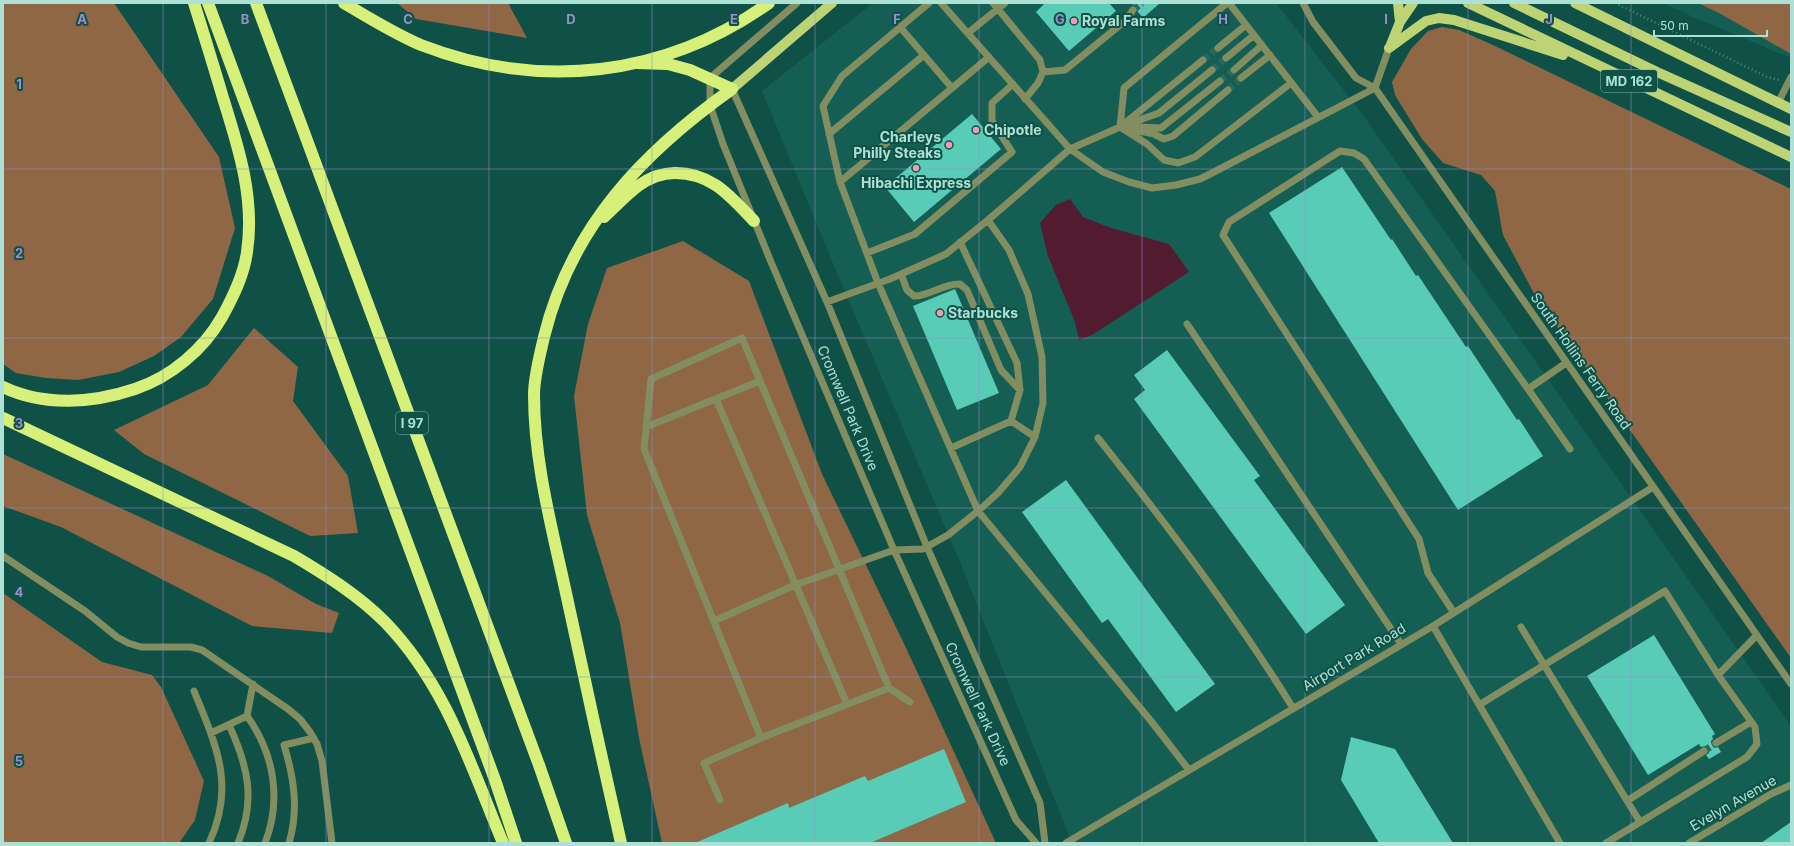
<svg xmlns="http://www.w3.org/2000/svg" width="1794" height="846" font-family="Inter,sans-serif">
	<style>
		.built { fill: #145e53 }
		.green { fill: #8f6745 }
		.water { fill: #531b30 }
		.building { fill: #59ccb8 }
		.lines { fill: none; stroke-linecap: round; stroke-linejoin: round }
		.minor-tunnel { stroke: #27675c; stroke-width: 7; stroke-dasharray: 7 3.5; stroke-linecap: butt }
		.path { stroke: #4e8a80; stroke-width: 2.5; stroke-dasharray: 1 3; stroke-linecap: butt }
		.minor { stroke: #838e60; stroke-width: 7 }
		.major { stroke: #bed474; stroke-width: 10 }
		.highway { stroke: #d6f07a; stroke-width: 12 }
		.grid { fill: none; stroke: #9790cc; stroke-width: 1; stroke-opacity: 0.55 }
		.poi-dot { fill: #f09ab5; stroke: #0f5147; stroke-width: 1.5 }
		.labels { text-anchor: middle; stroke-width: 4; stroke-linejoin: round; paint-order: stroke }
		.shield { fill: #0f5147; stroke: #7eb6ab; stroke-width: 1 }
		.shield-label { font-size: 13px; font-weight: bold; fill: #aee1d6 }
		.poi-label { font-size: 14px; font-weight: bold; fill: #aee1d6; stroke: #0f5147; text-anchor: start }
		.street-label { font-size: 14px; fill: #aee1d6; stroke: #0f5147 }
		.grid-label { font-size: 13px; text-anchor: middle; font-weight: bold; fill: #9790cc; stroke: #0f5147; stroke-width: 4; stroke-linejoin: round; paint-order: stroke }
	</style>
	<rect width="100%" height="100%" fill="#0f5147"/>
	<!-- built -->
	<path class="built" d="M873,3H1276L1363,115L1791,726V843H1072L960,562L837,273L762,91Z
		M1664,3H1791V58L1691,16Z"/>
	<!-- green -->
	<path class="green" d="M3,3H114L219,157L235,228L213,299L181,337L154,356L119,372L78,380L46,378L16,373L3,364Z
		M397,3H508L527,38L416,19Z
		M1698,3H1791V54L1719,13Z
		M1442,27L1459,30L1493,45L1791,189V658L1536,297L1503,235L1495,191L1481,175L1443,163L1422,139L1395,95L1392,82L1411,49L1428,31Z
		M683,241L749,281L822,474L907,650L996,843H662L639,738L620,623L587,515L574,396L588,324L607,268Z
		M254,328L298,367L293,401L348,476L358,533L310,536L144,454L114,430L208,385Z
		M3,454L268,576L316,604L339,613L332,633L252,626L61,527L3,506Z
		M3,593L102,662L152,675L161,687L204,781L195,820L179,843H3Z"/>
	<!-- water -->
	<path class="water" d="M1070,199L1083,217L1111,228L1169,244L1189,272L1092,335L1079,340L1075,322L1048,256L1040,223L1056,205Z"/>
	<!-- building -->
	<path class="building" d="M1045,3H1109L1116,11L1069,51L1036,12Z
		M1130,3H1160L1143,18L1138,12L1136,6Z
		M972,114L1001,149L914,222L885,187Z
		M1342,167L1391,240L1392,239L1416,276L1418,275L1466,347L1468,346L1517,420L1519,419L1543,456L1458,510L1269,213Z
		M955,289L999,393L957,410L913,306Z
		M1167,350L1260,476L1254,480L1345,605L1306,634L1134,399L1145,390L1134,375Z
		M1066,480L1215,684L1176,712L1108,619L1102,623L1022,512Z
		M1654,635L1715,734L1712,736L1713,739L1711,741L1712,745L1714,748L1718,747L1721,752L1709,759L1706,755L1709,753L1708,749L1706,746L1701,747L1699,744L1648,775L1587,676Z
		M1351,737L1395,749L1453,843H1379L1341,780Z
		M944,749L966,802L870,843H695L788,803L789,808L865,776L868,781Z
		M1791,822V843H1761Z"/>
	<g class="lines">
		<!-- minor-tunnel -->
		<path class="minor-tunnel" d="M1133,10L1142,3
			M1203,60L1218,48
			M1212,70L1226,58
			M1220,81L1234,70
			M1228,90L1241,78
			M1704,751L1716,743"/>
		<!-- path -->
		<path class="path" d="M1615,3L1732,60L1767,77L1779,80"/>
		<!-- minor -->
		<path class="minor" d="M797,3L710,78V105L723,144L771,262L894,550L1016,820L1036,843
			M929,3L842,76L823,106L840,182L878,283L978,511L1151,721L1189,770
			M941,3L1070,149L1103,172L1129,182L1152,188L1176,185L1200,179L1214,172L1375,88
			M993,3L1040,60L1043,72L1038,83L1025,99
			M1229,3L1318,117
			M1303,3L1313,22L1356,78L1375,88
			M900,27L952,88
			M968,33L1005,3
			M1218,48L1246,25
			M1389,48L1375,88L1791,684
			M1226,58L1254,35
			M1234,70L1262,45
			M1043,72L1065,70L1125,21L1133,10
			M1241,78L1270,55
			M732,89L827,302L927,547L1040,803L1045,843
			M1778,103L1791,77
			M1125,123L1203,60
			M1120,127L1147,144L1164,160L1178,163L1195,157L1291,83
			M1120,127L1124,88L1227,3
			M1136,127L1161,128L1220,81
			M1126,128L1154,134L1164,139L1173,136L1228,90
			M829,134L924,55
			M840,182L989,57
			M867,253L915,234L1012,152L992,121V103L1013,84
			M901,274L907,290L914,296C930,296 944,283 960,284L967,290L1001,370L1020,390
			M827,302L890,279L946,254L988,220L1070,149L1120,127L1159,113L1212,70
			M1187,324L1401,644
			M1566,363L1528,389L1570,449
			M716,399L847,704
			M1011,421L1035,437
			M646,427L760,381
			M1098,438C1167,525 1235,614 1293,708
			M951,448L1011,421L1020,390L1017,363L960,242
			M3,556L85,611L117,637L128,643L141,647H191L202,650L288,709L300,719L310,732L317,744L322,761L332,843
			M1454,613L1428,573L1419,539L1223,235L1229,222L1340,151L1354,153L1364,159L1528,389
			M714,621L795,585L894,550L923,549L948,535L978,511L998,493L1020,467L1035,437L1043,403L1042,357L1028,294L1009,250L988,220
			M1433,626L1560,843
			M1521,627L1640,822
			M889,688L742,338L651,379L644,449L761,738L889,688L910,702
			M194,691C216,745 236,786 209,843
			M1479,705L1665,591L1718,675
			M247,716C274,753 282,800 265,843
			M229,725C248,766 256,800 238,843
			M211,733L247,716L253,684
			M1716,743L1751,722
			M720,800L704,763L761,738
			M1627,801L1704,751
			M289,843C299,810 294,778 284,745L314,738
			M1066,843L1433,626L1653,487
			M1606,843L1747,757L1757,744L1755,727L1718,675L1757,635
			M1689,843L1771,794L1791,785"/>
		<!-- major -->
		<path class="major" d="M1468,3L1791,157
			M1514,3L1657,72L1791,132
			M1575,3L1791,109
			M1400,22L1413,3
			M1390,47L1400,22L1398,3
			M1389,48L1426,21L1439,18L1454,20L1563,55
			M732,89L832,3"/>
		<!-- highway -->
		<path class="highway" d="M208,3L495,780L516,843
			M256,3L539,765L566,843
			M344,3C369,18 395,34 421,45C540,91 665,77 769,3
			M604,217C615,207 626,195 638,186C649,178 662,173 675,173C712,173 730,196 754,221
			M3,387C45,407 93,403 135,389C171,377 204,349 222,317C233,297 244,275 247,252C255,199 239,149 223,98C214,67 204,35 194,3
			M3,418L294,556C326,575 358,595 385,622C446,685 470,764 503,843
			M621,843C602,760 584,676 566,593C552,528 534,462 534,395C534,376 540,355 544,337C571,227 642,153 732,89L690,70L668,64L636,63"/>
	</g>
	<!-- grid -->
	<path class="grid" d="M163,3V843M326,3V843M489,3V843M652,3V843M815,3V843M979,3V843M1142,3V843M1305,3V843M1468,3V843M1631,3V843M3,169H1791M3,338H1791M3,508H1791M3,677H1791"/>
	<!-- markers -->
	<g class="poi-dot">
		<circle cx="1074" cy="21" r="4"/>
		<circle cx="976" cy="130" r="4"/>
		<circle cx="949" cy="145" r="4"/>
		<circle cx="916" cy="168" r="4"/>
		<circle cx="940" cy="313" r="4"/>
	</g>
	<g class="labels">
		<!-- shield labels -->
		<g class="shield">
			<rect x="1601" y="70" width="56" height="22" rx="3"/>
			<rect x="396" y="412" width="32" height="22" rx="3"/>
		</g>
		<g class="shield-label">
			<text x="1629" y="86">MD 162</text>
			<text x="412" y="428">I 97</text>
		</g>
		<!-- poi labels -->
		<g class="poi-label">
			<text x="1082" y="26">Royal Farms</text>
			<text x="984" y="135">Chipotle</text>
			<text x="941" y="142" text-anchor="end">Charleys<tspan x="941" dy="16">Philly Steaks</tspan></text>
			<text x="916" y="188" text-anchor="middle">Hibachi Express</text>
			<text x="948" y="318">Starbucks</text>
		</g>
		<!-- street labels -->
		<g class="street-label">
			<text transform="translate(1581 361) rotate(55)" y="5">South Hollins Ferry Road</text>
			<text transform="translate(848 408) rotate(67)" y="5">Cromwell Park Drive</text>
			<text transform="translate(1354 657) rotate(-31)" y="5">Airport Park Road</text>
			<text transform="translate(978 704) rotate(65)" y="5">Cromwell Park Drive</text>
			<text transform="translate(1733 803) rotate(-30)" y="5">Evelyn Avenue</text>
		</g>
	</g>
	<g class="grid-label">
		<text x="82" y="24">A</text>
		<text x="245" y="24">B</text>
		<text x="408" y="24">C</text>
		<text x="571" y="24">D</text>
		<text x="734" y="24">E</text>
		<text x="897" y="24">F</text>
		<text x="1060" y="24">G</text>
		<text x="1223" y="24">H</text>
		<text x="1386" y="24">I</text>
		<text x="1549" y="24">J</text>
		<text x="19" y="89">1</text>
		<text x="19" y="258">2</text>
		<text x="19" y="428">3</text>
		<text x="19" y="597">4</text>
		<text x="19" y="766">5</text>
	</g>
	<!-- border -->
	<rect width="1794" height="846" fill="none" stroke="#aee1d6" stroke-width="8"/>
	<!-- scale -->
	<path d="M1654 30v6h113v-6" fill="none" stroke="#aee1d6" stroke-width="2"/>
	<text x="1660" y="30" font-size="12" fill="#aee1d6" stroke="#0f5147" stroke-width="3" paint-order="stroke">50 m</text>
</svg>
